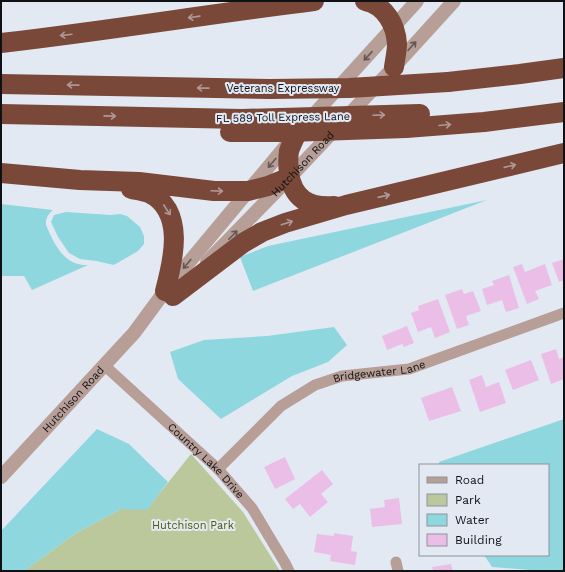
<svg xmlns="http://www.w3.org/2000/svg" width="565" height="572" font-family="'Work Sans',sans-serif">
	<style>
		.green { fill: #bbc89b }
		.water { fill: #8fd7de }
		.building { fill: #eabee6 }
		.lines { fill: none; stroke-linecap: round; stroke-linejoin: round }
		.minor { stroke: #b79e96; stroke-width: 11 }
		.tertiary { stroke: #b79e96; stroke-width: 14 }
		.motorway { stroke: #7a4839; stroke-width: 20 }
		.motorway-bridge { stroke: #7a4839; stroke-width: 20 }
		.oneway { stroke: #ae9896 }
		.oneway2 { stroke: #635855 }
		.labels { text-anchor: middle; stroke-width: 4; stroke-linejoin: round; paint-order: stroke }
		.street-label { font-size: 11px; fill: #0f1114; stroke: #e3e9f3 }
		.park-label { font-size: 11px; fill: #495a04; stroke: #e3e9f3 }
	</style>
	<rect width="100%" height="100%" fill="#e3e9f3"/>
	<!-- green -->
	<path class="green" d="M191,454L243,512L280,571H24L76,533L121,509H147Z"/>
	<!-- water -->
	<path class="water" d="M487,200L253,291L240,257L268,246Z
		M1,204L53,210C49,213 45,219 46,225C52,239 61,260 78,264C81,265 85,265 88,265L32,290L24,276H1Z
		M66,212L111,215L120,214L127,216L140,227L144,236V244L138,251L114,265L96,261L80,259L69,253L58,237L51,222L54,215Z
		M334,327L347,345L328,362L292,376L221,419L178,379L170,352L204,340L267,336Z
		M564,419V571H544L492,567L484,555H548V465H439V462Z
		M97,429L129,444L168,482L147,510L121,509L76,533L24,571H1V531Z"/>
	<!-- building -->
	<path class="building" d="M564,259V280L559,282L552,263Z
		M522,264L525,272L545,264L552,285L535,291L539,299L527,304L513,267Z
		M509,275L519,308L506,312L502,300L487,305L482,289L494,285L492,281Z
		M462,289L464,294L473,291L481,311L466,316L469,325L457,329L445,295Z
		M438,299L450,332L435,338L431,327L418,332L411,313L419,310L418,306Z
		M407,326L414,343L404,347L402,344L387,350L382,336Z
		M556,349L559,359L564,357V379L551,384L541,354Z
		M531,360L539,380L513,390L505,370Z
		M482,375L486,387L499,382L506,403L480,412L469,380Z
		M452,387L461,411L429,421L421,398Z
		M285,457L295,479L275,489L264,467Z
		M322,470L333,484L321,494L328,502L310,517L300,504L293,509L285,499Z
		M399,498L402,524L372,527L370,509L385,507L384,500Z
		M334,533L353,536L351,551L357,552L355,565L330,561L331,555L314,552L317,534L334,536Z
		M451,564L453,571H433L432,567Z"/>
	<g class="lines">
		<!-- minor -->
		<g class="minor">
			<path id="s1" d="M104,365L218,469L252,508L285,563L289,571"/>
			<path id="s2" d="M218,469L281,406L315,385L342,376L409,369L564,313"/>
			<path d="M396,562L398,571"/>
		</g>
		<!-- tertiary -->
		<g class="tertiary">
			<path d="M308,121L417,1"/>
			<path id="s3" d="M207,262L290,177L394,67L454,1"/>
			<path id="s4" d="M1,477L134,333L165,291L290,141"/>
		</g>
		<!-- motorway -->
		<path class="motorway" d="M365,1C385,5 396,25 397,44C397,51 395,60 394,67
			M1,43C105,31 209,14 314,1
			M448,82L520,74L564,68
			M1,84L270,89
			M1,114L242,119
			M406,128L484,122L564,112
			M297,133C294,139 291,145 289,151C288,158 288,165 289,173C293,199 309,208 334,206
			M1,173L80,180L139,182L214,191H248L268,186L290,177
			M131,189C137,190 144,191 149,193C186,211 173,261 165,291
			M173,296L243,243L262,232L285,223L346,205L564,153"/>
		<!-- motorway-bridge -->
		<path class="motorway-bridge" d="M270,89L349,88L448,82
			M242,119L420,114
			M230,132H289L406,128"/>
	</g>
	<!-- one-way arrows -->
	<defs><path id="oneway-shaft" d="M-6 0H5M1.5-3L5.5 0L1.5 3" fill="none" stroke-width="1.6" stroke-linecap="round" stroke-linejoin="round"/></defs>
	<g class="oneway">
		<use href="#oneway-shaft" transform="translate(194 17) rotate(172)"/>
		<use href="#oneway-shaft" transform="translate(66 35) rotate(173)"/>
		<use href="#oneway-shaft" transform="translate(73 85) rotate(-179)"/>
		<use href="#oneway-shaft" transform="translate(203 88) rotate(-179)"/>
		<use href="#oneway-shaft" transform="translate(379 115) rotate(-2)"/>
		<use href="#oneway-shaft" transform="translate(110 116) rotate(1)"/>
		<use href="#oneway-shaft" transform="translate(445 125) rotate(-5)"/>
		<use href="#oneway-shaft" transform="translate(510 166) rotate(-13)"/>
		<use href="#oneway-shaft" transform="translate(217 191) rotate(2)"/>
		<use href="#oneway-shaft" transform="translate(384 196) rotate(-13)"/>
		<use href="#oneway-shaft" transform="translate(167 210) rotate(57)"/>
		<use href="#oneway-shaft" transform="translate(287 223) rotate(-18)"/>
	</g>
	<g class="oneway2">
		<use href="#oneway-shaft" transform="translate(412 46) rotate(-48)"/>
		<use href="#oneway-shaft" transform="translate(368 56) rotate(133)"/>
		<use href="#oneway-shaft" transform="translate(272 163) rotate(130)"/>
		<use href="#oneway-shaft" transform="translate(233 235) rotate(-45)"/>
		<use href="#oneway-shaft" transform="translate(187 264) rotate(130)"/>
	</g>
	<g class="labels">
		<!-- street labels -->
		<g class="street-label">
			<text x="283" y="92">Veterans Expressway</text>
			<text transform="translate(283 117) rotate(-1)" y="4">FL 589 Toll Express Lane</text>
			<text dy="4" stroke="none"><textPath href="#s3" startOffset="137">Hutchison Road</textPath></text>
			<text dy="4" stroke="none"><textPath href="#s2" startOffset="195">Bridgewater Lane</textPath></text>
			<text dy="4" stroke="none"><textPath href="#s4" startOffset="106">Hutchison Road</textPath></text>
			<text dy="4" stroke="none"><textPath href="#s1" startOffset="140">Country Lake Drive</textPath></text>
		</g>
		<!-- park labels -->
		<g class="park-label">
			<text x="193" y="529">Hutchison Park</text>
		</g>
	</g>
	<!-- border -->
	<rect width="565" height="572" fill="none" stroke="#0f1114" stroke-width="4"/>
	<!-- legend -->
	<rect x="419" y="464" width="130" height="92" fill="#e3e9f3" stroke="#8e939a"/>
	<rect x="427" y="477" width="20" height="6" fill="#b79e96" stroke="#8e939a"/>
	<text x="455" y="484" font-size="12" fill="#0f1114">Road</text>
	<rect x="427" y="494" width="20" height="12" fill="#bbc89b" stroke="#8e939a"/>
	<text x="455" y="504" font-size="12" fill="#0f1114">Park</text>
	<rect x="427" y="514" width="20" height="12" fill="#8fd7de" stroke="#8e939a"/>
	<text x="455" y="524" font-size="12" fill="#0f1114">Water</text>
	<rect x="427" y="534" width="20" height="12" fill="#eabee6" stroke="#8e939a"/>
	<text x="455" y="544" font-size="12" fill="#0f1114">Building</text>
</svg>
